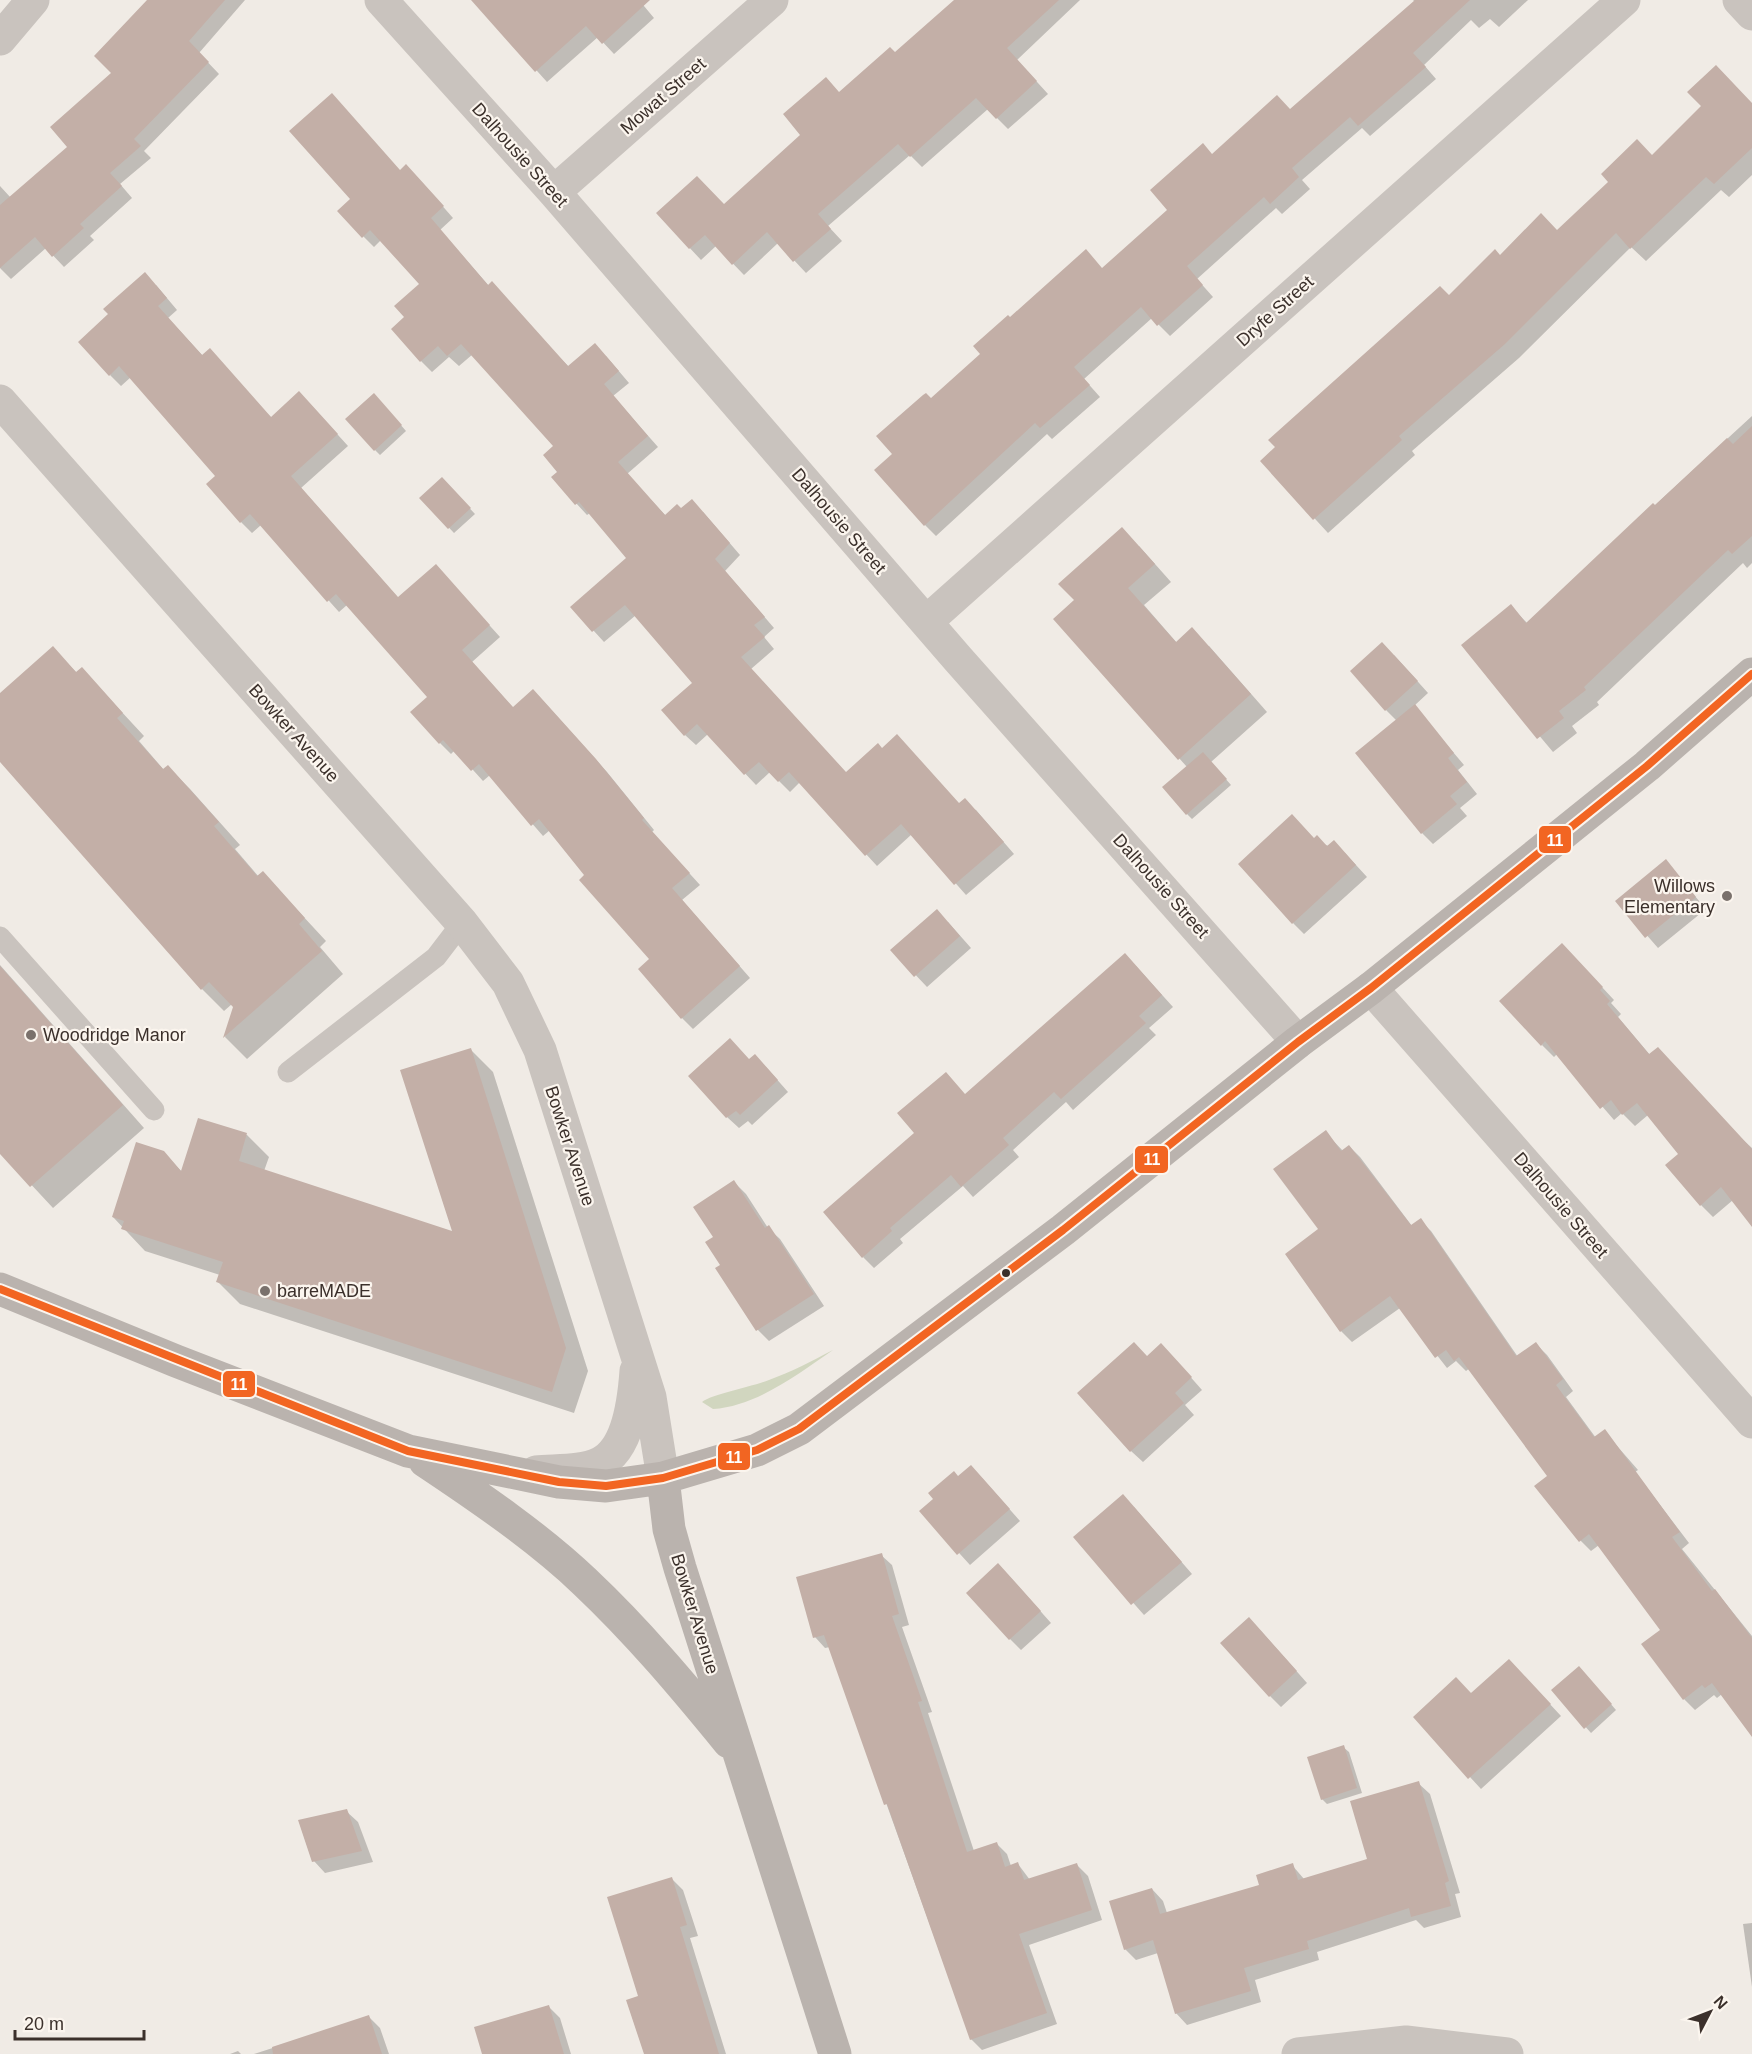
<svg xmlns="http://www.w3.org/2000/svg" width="1752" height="2054" font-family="Helvetica,sans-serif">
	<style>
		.green { fill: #d1d6bf }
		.shadow { fill: #0003 }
		.building { fill: #c3afa7 }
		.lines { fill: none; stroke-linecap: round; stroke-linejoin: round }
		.lane { stroke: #c9c3be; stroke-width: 21 }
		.street { stroke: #c9c3be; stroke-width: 33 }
		.secondary { stroke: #bab3ae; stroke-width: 33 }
		.bus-1-casing { stroke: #fbf5ee; stroke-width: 12 }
		.bus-1 { stroke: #f26522; stroke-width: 8 }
		.poi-dot { fill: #7a716c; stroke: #fbf5ee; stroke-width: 2 }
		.bus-dot { fill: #3b302b; stroke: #fbf5ee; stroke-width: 2 }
		.labels { text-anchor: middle; stroke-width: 4.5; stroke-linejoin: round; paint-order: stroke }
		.street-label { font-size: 18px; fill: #3b302b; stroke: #fbf5ee }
		.poi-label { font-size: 18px; fill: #3b302b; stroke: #fbf5ee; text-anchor: start }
		.line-badge { stroke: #fbf5ee; stroke-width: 2 }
		.badge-label { font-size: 16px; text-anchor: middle; font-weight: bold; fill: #fff }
	</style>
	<rect width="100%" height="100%" fill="#f0ebe5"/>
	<!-- green -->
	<path class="green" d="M833,1350C798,1374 757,1406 713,1409L702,1402C713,1394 752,1387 769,1380C791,1372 812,1361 833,1350Z"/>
	<!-- shadow -->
	<path class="shadow" d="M149,0H245L199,53L219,74L144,151L151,158L120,184L132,198L90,236L94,240L64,267L46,248L11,279L0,268V186L11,198L69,147L113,73Z
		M473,0H639L654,18L614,54L598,37L547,82Z
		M956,0H1080L1017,60L1048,94L1008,129L988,109L922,167L910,155L828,226L842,241L806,273L778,243L744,275L716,246L701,260L658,214L724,206L803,135L840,94L895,54Z
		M1413,0H1528L1499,27L1490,19L1479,28L1471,20L1424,65L1436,79L1370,136L1362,128L1302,180L1310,189L1282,214L1276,208L1197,279L1213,297L1170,336L1152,318L1084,379L1100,397L1052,439L1047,434L936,536L925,525L894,455L931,400L982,354L1010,319L1103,269L1169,210L1213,155L1290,111L1415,2Z
		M1752,104V175L1729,197L1721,190L1646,261L1631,247L1519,358L1412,451L1415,455L1328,533L1262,461L1449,297L1500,256L1557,232L1652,157L1703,106Z
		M400,172L417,177L453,218L440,230L489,286L569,367L606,356L629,383L613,396L658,447L627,474L666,516L681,510L703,512L740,555L725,571L774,628L764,637L774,649L751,669L846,773L883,749L960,805L976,810L1014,854L966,895L912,834L877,866L800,782L790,792L770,772L756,785L708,734L696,745L685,735L694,683L636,615L604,642L572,607L629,558L590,513L587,515L553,478L559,472L555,446L473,354L459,366L449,357L432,372L421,361L406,317L421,284L381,240L374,247L363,236Z
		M156,285L177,310L168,318L203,356L272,418L310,404L348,446L301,488L399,599L436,566L500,637L472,662L514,709L544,702L607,772L654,830L652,832L700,885L682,900L750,978L693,1029L682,1018L651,959L550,830L543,836L490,775L483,781L455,750L451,754L440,743L429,697L347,605L339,612L261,525L252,533L241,522L217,476L131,377L121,386L110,375Z
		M379,400L406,431L380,455L375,450Z
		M1752,416V563L1747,568L1743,563L1597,702L1599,705L1572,726L1577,733L1553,752L1463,645L1511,606L1527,623Z
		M442,479L475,514L454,533L421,498Z
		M1139,546L1171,582L1144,605L1177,643L1209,646L1267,712L1211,762L1231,785L1192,819L1187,814V767L1055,619Z
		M53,649L77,673L82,669L144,736L139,741L164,770L168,767L190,789L240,845L235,849L259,877L263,873L326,941L320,947L343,974L247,1059L225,1037L235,1007L232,1004L224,1011L202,989L0,759V695Z
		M1394,655L1428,693L1414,706L1464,765L1458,770L1477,794L1460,808L1467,816L1433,844L1422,833L1397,721L1386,710Z
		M1314,840L1345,853L1367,877L1304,934L1293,923Z
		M1665,861L1706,909L1658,948L1617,901Z
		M948,922L971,948L927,987L892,950Z
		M1574,957L1614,1000L1611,1003L1621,1014L1618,1017L1650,1055L1752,1148V1224L1733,1200L1713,1217L1701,1205L1680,1154L1648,1115L1635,1126L1622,1113L1614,1120L1557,1054L1554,1057L1542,1045Z
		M0,965L144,1128L53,1208L0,1151Z
		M1136,966L1173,1007L1149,1028L1156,1035L1073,1110L1066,1102L1013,1150L1019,1157L973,1197L963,1186L900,1239L903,1243L874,1268L863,1257L966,1096Z
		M471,1050L493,1072L588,1371L574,1413L240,1304L218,1282L220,1275L145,1251L113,1217L163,1152L182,1172L199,1120L247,1135L269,1157L264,1171L455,1233Z
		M750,1061L766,1067L788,1092L752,1125L748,1121L739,1128L727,1117Z
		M1325,1132L1343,1151L1349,1146L1360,1157L1412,1226L1420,1220L1431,1231L1518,1357L1536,1344L1547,1355L1573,1391L1566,1397L1596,1438L1604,1431L1638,1470L1635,1472L1689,1543L1682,1549L1752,1636V1735L1722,1694L1717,1698L1714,1695L1695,1710L1684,1699L1663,1630L1599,1545L1591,1551L1580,1540L1549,1476L1470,1368L1466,1371L1456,1361L1447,1368L1400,1308L1352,1342L1341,1331L1320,1230Z
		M734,1182L746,1194L768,1228L780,1239L824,1306L769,1341L758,1330L722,1265L715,1238Z
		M1172,1356L1202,1390L1185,1405L1194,1415L1143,1462L1131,1451L1147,1357Z
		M959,1478H982L1020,1521L970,1565L921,1511Z
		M1134,1507L1192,1574L1144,1615L1075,1537Z
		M881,1555L892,1565L909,1625L902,1627L932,1712L928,1713L974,1851L996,1843L1007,1854L1011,1866L1018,1864L1030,1880L1077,1865L1088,1876L1102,1920L1029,1945L1057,2024L982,2050L971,2039L830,1647L825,1648L815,1637Z
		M1010,1577L1051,1623L1021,1650L1010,1639Z
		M1260,1630L1307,1683L1281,1707L1270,1696Z
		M1520,1672L1561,1716L1481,1789L1415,1717Z
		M1584,1673L1616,1710L1591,1733L1553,1690Z
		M1343,1747L1349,1752L1362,1793L1327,1804L1322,1799Z
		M1418,1783L1430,1794L1460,1893L1455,1894L1461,1917L1424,1928L1416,1920L1317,1952L1319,1960L1255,1980L1261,2002L1187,2025L1176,2013L1158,1953L1136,1960L1125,1949L1152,1889L1163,1901L1167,1913L1261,1886L1292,1865L1304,1879L1369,1860Z
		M346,1811L358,1822L373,1862L325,1873L314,1861Z
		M671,1878L683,1890L698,1936L690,1938L726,2054H645L640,1997Z
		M1752,1923V1987L1743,1924Z
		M548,2006L560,2018L571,2054H484Z
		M369,2017L380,2028L389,2054H254Z
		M238,2051L241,2054H230Z"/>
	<!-- building -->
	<path class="building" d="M147,0H225L189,41L209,62L134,139L141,146L110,173L122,186L80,224L84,228L52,257L35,237L0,268V205L67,147L50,127L111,73L94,56Z
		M471,0H650L602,44L586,26L535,72Z
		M954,0H1059L1007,48L1037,81L996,119L976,98L910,157L898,144L818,214L831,229L793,262L767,232L732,265L705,235L689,249L656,213L697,176L724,204L800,135L783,114L826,77L839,92L890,47L895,52Z
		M1415,0H1470L1413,53L1426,67L1358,126L1350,117L1292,168L1299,177L1270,204L1264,197L1187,266L1203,285L1157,326L1141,307L1074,367L1090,385L1040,428L1035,423L924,526L874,470L892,454L876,436L923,395L926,393L931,398L980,354L973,346L1008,315L1010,317L1086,249L1102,268L1167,210L1150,190L1203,143L1212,154L1277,95L1290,109Z
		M1716,65L1752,103V148L1714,184L1706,177L1630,249L1616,233L1505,344L1399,436L1402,440L1313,520L1260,461L1275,447L1268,440L1440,286L1449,295L1495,249L1500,255L1541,213L1557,230L1608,182L1601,174L1637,139L1652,155L1701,106L1687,92Z
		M332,93L400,170L406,164L444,206L431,218L488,285L492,281L568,366L595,343L619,371L604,384L648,436L618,462L665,515L677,504L681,508L692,499L730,543L715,559L765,617L754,625L765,637L741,657L846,772L878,743L882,748L897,734L959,803L965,798L1004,842L954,885L901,824L865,856L789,772L778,782L759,762L744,775L697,724L684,736L661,710L692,683L625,605L592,632L570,607L626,558L579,502L575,505L551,477L557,472L543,455L553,446L461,344L447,356L438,346L420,362L391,329L404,317L394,306L419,284L370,230L362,238L337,211L350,199L289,131Z
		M145,272L167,298L158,306L202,355L210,348L271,417L299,391L338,434L291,476L398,597L436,564L490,625L462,650L513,707L533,689L596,759L644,818L642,820L690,873L672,888L740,966L681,1019L638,969L649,959L579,880L584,875L539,819L531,826L479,764L471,771L443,740L439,744L410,712L427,697L336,594L327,602L250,514L240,523L206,484L215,476L119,366L109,376L78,342L108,314L103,309Z
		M374,393L402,425L374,451L345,419Z
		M1752,426V536L1732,554L1728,550L1584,687L1586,690L1559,711L1564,718L1537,739L1461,645L1511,604L1526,623L1653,503L1655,505L1727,438L1733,444Z
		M442,477L471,508L448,529L419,498Z
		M1122,527L1155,564L1128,588L1176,642L1192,627L1251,694L1178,760L1053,619L1074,600L1058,584Z
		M1382,642L1418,681L1385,711L1350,671Z
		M53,646L76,672L82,667L123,713L117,718L163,769L168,765L219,822L214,826L257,876L263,871L305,918L299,924L322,951L223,1038L233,1007L209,982L201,990L0,762V693Z
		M1415,704L1454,753L1448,758L1467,782L1450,796L1457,804L1421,834L1355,753Z
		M1203,752L1227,779L1186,815L1162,787Z
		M1292,814L1314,838L1317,835L1327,846L1334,840L1356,865L1292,924L1238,864Z
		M1666,859L1696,897L1645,938L1615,901Z
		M937,909L960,936L914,977L890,950Z
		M1562,943L1603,987L1600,990L1610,1001L1607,1004L1649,1054L1658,1047L1752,1149V1227L1721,1187L1700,1206L1665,1165L1678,1154L1637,1103L1622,1115L1611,1100L1600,1109L1545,1041L1541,1046L1499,1001Z
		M1125,953L1162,995L1139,1016L1146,1023L1061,1099L1054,1092L1003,1138L1009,1145L961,1187L951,1175L890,1228L892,1231L862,1258L823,1212L914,1133L897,1113L946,1072L965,1094Z
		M0,966L123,1105L30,1187L0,1154Z
		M730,1038L749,1059L755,1054L778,1080L740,1115L736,1111L726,1118L688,1076Z
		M471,1048L566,1348L552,1392L216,1282L223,1262L121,1229L124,1221L112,1217L136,1142L164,1151L181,1171L198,1118L247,1133L239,1161L452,1231L400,1070Z
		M1326,1130L1341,1151L1349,1145L1411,1225L1421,1218L1516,1356L1536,1342L1563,1379L1556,1385L1594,1437L1605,1429L1680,1532L1672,1537L1712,1591L1715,1589L1752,1638V1737L1712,1683L1705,1688L1702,1685L1683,1700L1641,1644L1660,1630L1589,1534L1579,1542L1534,1486L1547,1476L1459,1357L1454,1361L1446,1350L1435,1358L1390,1296L1340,1332L1285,1254L1318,1229L1273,1169Z
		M734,1180L765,1228L769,1225L814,1294L756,1331L715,1268L720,1265L705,1242L713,1237L693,1207Z
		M1134,1342L1147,1356L1161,1343L1192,1377L1175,1393L1184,1403L1130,1452L1077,1393Z
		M971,1465L1010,1509L957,1555L919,1511L933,1499L928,1493L954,1471L958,1476Z
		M1123,1494L1182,1562L1131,1605L1073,1537Z
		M882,1553L899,1614L892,1616L922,1701L918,1702L967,1852L997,1842L1005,1867L1018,1862L1024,1880L1077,1863L1092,1910L1019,1934L1047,2013L970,2040L887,1804L884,1805L824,1635L813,1638L796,1577Z
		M998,1563L1041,1611L1009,1640L966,1593Z
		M1249,1617L1297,1671L1269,1697L1220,1643Z
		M1509,1659L1551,1704L1468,1779L1413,1717L1456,1677L1471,1693Z
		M1579,1666L1612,1704L1584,1729L1551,1690Z
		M1344,1745L1357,1788L1321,1800L1307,1757Z
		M1419,1781L1449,1881L1445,1883L1451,1906L1411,1917L1409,1908L1307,1941L1309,1949L1244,1968L1251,1991L1175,2014L1153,1940L1124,1950L1109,1901L1152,1888L1160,1914L1259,1885L1256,1875L1293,1863L1298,1880L1367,1859L1350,1801Z
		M347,1809L362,1851L312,1862L298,1820Z
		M672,1877L687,1925L680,1927L719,2054H644L626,2000L638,1996L607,1897Z
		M549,2005L564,2054H482L474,2027Z
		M369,2015L382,2054H273L272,2047Z"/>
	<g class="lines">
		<!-- lane -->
		<path class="lane" d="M0,937L154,1110
			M288,1072L436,957L462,923"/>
		<!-- street -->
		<path class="street" d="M381,0L554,192L958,659L1298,1042
			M1739,0L1752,14
			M0,39L33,0
			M554,192L772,0
			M0,401L462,923L508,983L540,1050L650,1397L663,1478
			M926,622L1624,0
			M1371,988L1752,1422
			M536,1472C555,1470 582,1472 600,1463C629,1449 634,1399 636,1371
			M1298,2054L1406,2042L1507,2054"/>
		<!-- secondary -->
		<path class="secondary" d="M0,1289L176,1361L408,1451L559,1482L606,1486L663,1478L757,1450L799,1429L1063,1230L1298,1042L1371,988L1647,766L1752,674
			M425,1461C479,1497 539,1538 585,1582C638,1632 684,1687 729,1742
			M663,1478L669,1529L680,1568L835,2054"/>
		<!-- bus-1 casing -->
		<g class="bus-1-casing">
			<path id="bus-1" d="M0,1289L408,1451L559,1482L606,1486L663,1478L757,1450L799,1429L1063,1230L1298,1042L1371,988L1647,766L1752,674"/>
		</g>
		<!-- bus-1 -->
		<use href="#bus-1" class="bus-1"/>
	</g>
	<!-- markers -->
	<g class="poi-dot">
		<circle cx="1727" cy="896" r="6"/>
		<circle cx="31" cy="1035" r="6"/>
		<circle cx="265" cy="1291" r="6"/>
	</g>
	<circle class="bus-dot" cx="1006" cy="1273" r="5"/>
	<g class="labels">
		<!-- street labels -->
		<g class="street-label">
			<text transform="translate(663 96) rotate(-41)" y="6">Mowat Street</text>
			<text transform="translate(520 155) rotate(48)" y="6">Dalhousie Street</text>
			<text transform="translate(1275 311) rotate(-42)" y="6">Dryfe Street</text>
			<text transform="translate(839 521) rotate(49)" y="6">Dalhousie Street</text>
			<text transform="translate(294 733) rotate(48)" y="6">Bowker Avenue</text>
			<text transform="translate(1161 886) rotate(48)" y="6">Dalhousie Street</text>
			<text transform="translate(570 1146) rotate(72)" y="6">Bowker Avenue</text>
			<text transform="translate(1561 1205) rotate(49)" y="6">Dalhousie Street</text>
			<text transform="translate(695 1614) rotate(73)" y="6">Bowker Avenue</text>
		</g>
		<!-- poi labels -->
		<g class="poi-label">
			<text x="1715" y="892" text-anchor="end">Willows<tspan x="1715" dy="21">Elementary</tspan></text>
			<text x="43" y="1041">Woodridge Manor</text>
			<text x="277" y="1297">barreMADE</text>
		</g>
	</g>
	<g class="line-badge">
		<rect x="1538" y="825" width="34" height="29" rx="6" fill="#f26522"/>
		<rect x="1134" y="1145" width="35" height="29" rx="6" fill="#f26522"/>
		<rect x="222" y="1370" width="34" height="28" rx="6" fill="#f26522"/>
		<rect x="717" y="1442" width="34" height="29" rx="6" fill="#f26522"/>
	</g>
	<g class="badge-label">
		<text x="1555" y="846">11</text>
		<text x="1152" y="1165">11</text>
		<text x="239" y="1390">11</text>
		<text x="734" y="1463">11</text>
	</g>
	<!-- north arrow -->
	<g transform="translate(1710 2012) rotate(48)" stroke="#fbf5ee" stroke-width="4.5" paint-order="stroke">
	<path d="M0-4.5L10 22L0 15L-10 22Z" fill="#3b302b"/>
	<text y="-9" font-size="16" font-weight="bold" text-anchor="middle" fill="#3b302b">N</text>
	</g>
	<!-- scale -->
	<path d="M15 2030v9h129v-9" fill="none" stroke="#3b302b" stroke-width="3"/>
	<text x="24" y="2030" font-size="18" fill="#3b302b" stroke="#fbf5ee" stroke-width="4.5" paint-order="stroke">20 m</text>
</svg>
